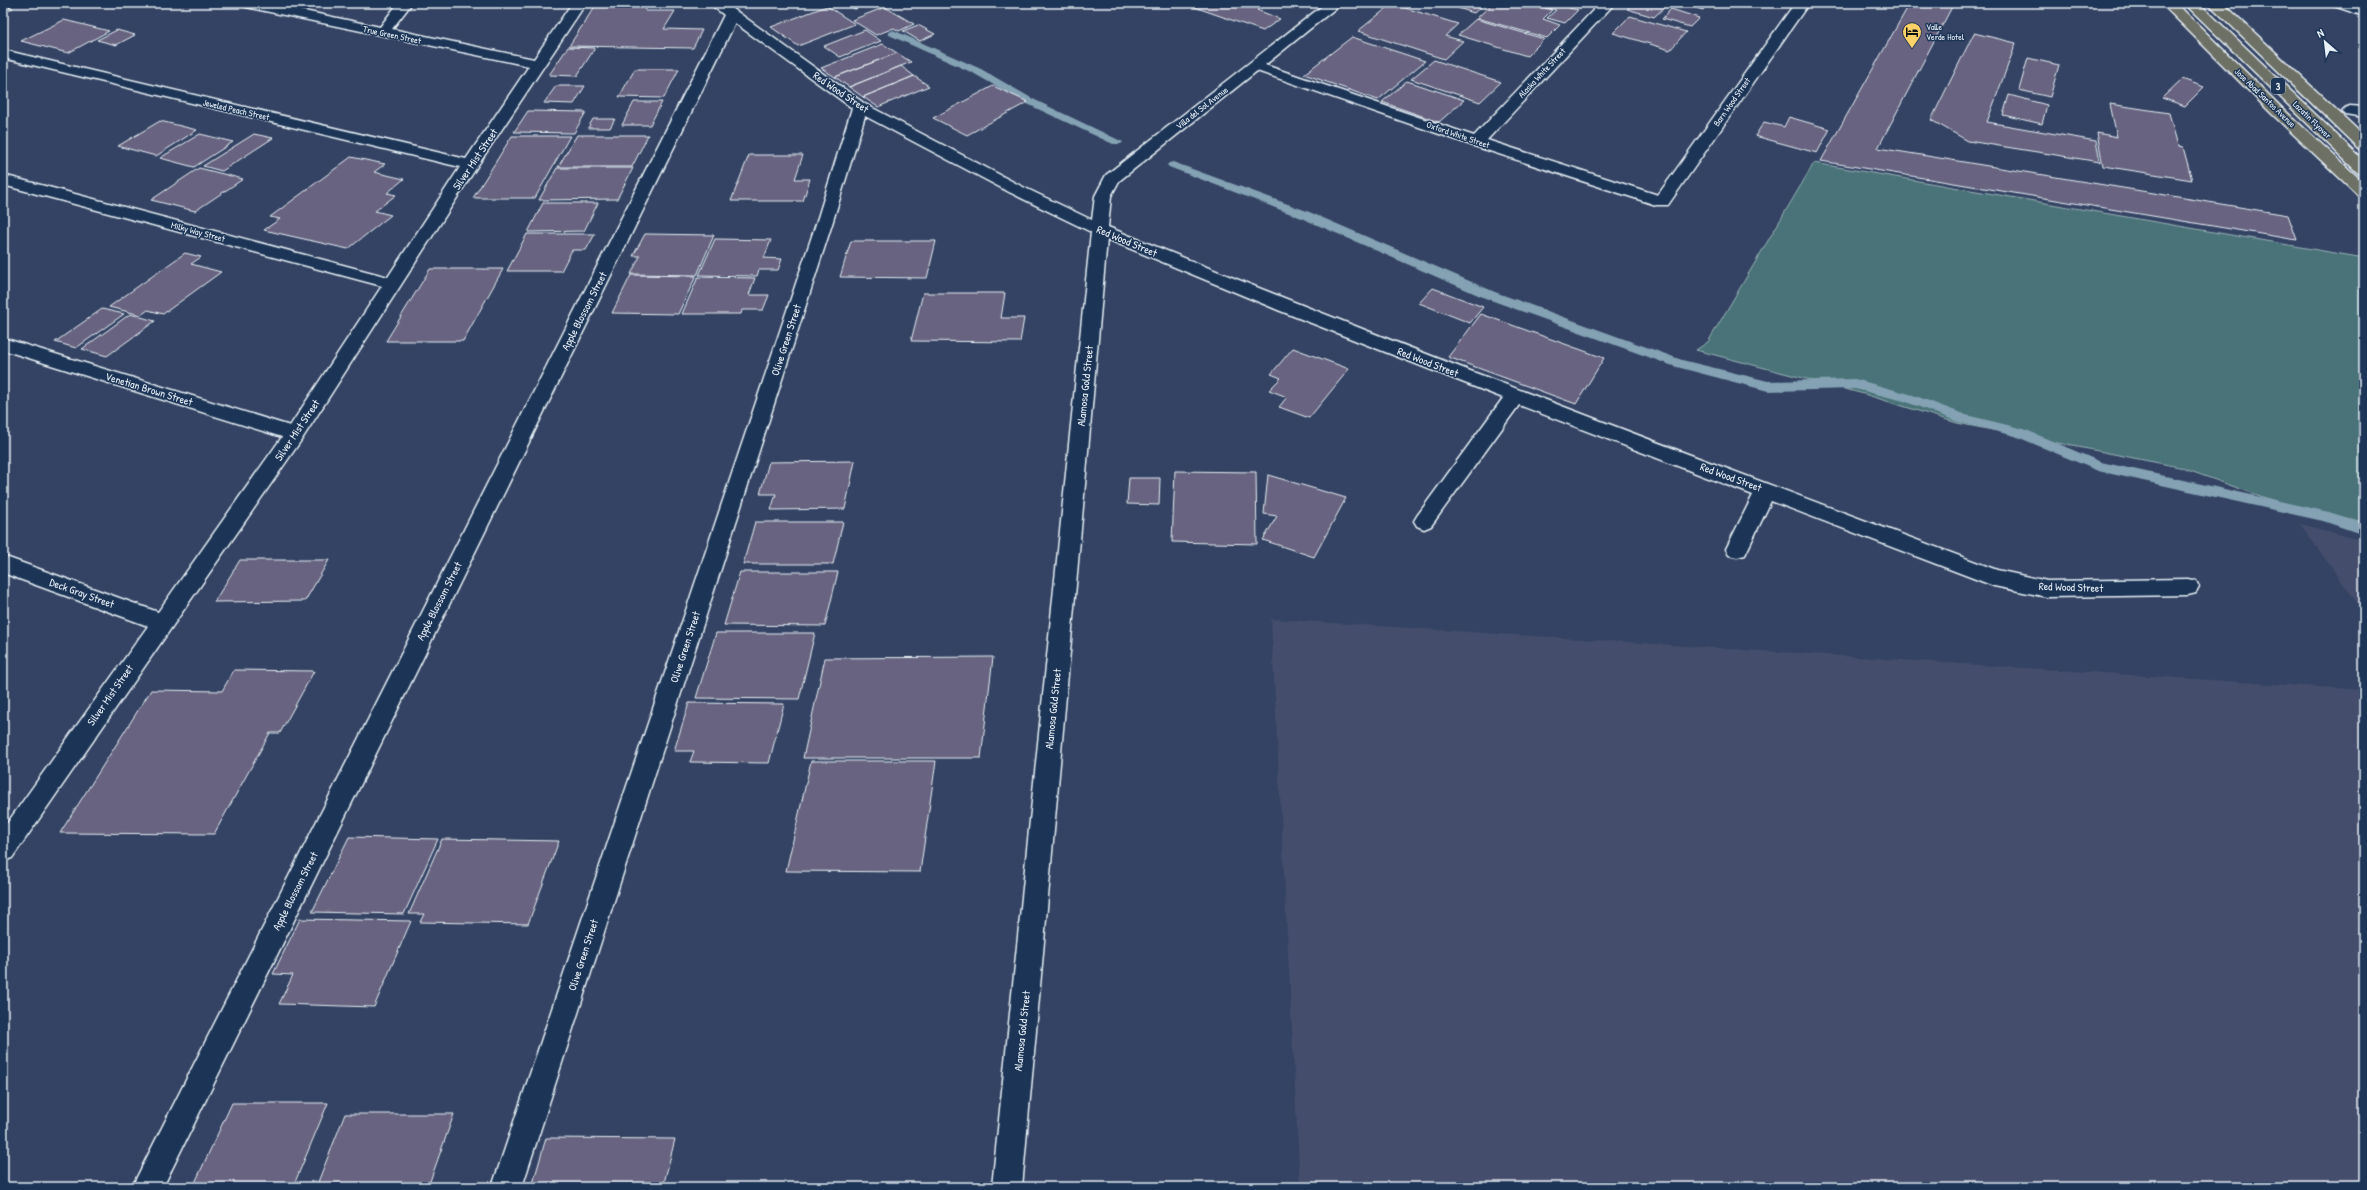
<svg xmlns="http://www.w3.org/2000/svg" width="2367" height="1190" font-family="'Patrick Hand',sans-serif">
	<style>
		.built { fill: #444d6c }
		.green { fill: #4a7378; stroke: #99b2b8 }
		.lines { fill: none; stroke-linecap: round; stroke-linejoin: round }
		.stream { fill: #84a2b4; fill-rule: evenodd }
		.building { fill: #686480; stroke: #e8f1f8 }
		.lane-casing { stroke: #e8f1f8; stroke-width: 3 }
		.street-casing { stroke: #e8f1f8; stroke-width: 3 }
		.highway-casing { stroke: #e8f1f8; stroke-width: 3 }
		.lane { fill: #1d3557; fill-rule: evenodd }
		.street { fill: #1d3557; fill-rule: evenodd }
		.highway { fill: #6c7065; fill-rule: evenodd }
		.labels { text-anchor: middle; stroke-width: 3; stroke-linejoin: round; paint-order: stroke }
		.far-poi-label { font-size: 9px; fill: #e8f1f8; stroke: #1d3557; text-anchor: start }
		.far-street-label { font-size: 9px; fill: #e8f1f8; stroke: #1d3557 }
		.shield { fill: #1d3557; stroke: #abb9c8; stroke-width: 1 }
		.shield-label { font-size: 10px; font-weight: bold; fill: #e8f1f8 }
		.street-label { font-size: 11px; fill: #e8f1f8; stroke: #1d3557 }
	</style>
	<rect width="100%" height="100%" fill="#344363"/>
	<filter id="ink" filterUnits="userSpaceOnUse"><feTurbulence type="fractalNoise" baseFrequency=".025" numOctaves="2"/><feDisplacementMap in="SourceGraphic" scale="8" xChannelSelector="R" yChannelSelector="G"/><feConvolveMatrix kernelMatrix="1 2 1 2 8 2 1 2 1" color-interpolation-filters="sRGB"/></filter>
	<g filter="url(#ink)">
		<!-- built -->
		<path class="built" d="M2300,524L2364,541V612Z
			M1271,619L2364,690V1187H1300Z"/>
		<!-- green -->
		<path class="green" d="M1814,163L2364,258V522L2280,503L2179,467L1957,423L1864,394L1696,350L1708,342Z"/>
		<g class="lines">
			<!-- stream -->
			<path class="stream" d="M843,3H855L860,7L855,10Z
				M893,30L981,69L1033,99L1123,142L1121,144H1113L1025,103L973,73L889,35L888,33Z
				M1173,162L1307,211L1495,292L1682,360L1768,381L1855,379L1913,395L1966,415L2024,429L2101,462L2329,512L2364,523V535L2323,521L2098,471L2015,436L1958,422L1904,401L1855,389L1768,391L1673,366L1485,298L1299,217L1169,167L1167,165L1169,163Z"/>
		</g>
		<!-- building -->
		<path class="building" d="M597,3H639L637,7H647L645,11H675L664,29L702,30L693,48L569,46Z
			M1183,3H1267L1257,10L1280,19L1263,31Z
			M1451,3H1485L1474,13L1448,5Z
			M1493,3H1526L1552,10L1543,19L1560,25L1547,38L1477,18Z
			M1530,3H1573L1569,8L1578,10L1565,23L1547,18L1556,10Z
			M1633,3H1666L1668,4L1654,17L1627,9Z
			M1679,3H1708L1703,10Z
			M1910,3H1954L1878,148L2288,215L2297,240L1821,161Z
			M1392,4L1458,24L1445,36L1463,41L1444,59L1358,31Z
			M3,6L13,8L3,13Z
			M827,6L855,24L798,46L771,27Z
			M885,7L914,24L899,31L894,28L876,35L852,20Z
			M1671,9L1699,18L1690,27L1662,19Z
			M1630,16L1686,32L1670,50L1613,33Z
			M1476,19L1544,39L1527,56L1458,35Z
			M64,20L109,31L68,53L21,41Z
			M918,25L935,34L920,41L903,31Z
			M117,30L135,35L116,45L97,40Z
			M865,30L881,41L840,57L824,46Z
			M1974,33L2016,43L1987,122L2096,141L2100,162L1968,141L1931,120Z
			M1352,37L1425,61L1378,100L1304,74Z
			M883,44L897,53L835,77L821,68Z
			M568,47L595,48L577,76L549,75Z
			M897,53L911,62L849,87L835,77Z
			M2028,58L2059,65L2050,97L2019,90Z
			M1434,60L1501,82L1480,102L1411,79Z
			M901,66L914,76L863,97L849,87Z
			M635,69H679L664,98L619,97Z
			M914,76L929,86L878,107L863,97Z
			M2182,79L2204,87L2185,106L2162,98Z
			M1407,81L1464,100L1439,122L1382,102Z
			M556,86H585L574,104L544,103Z
			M993,86L1028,102L967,135L933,118Z
			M2009,95L2047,105L2042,124L2003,115Z
			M634,102H662L650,125H622Z
			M2110,104L2169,113L2178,146L2183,147L2192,180L2103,166L2097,133L2117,137Z
			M528,111L586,112L574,133L514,132Z
			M1789,117L1830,129L1817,153L1755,136L1764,122L1784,127Z
			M593,119H615L610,128H588Z
			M160,121L197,130L156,156L118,146Z
			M200,134L233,142L194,167L160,158Z
			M254,134L273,138L222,171L203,166Z
			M577,135H648L632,167H558Z
			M512,136H570L535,198H473Z
			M749,155H803L795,179H810L803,201H731Z
			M351,157L385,164L374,172L404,179L387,193L396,195L375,211L391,215L348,249L264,230L280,219L270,217Z
			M199,168L243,179L195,211L151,200Z
			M557,168H633L617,199L539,200Z
			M543,203H598L584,231L528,232Z
			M527,234H595L586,250H572L561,271H507Z
			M645,234L714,235L697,275L631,274L640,256H633Z
			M715,239L771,240L764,258L782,259L778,270H759L757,276L699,275Z
			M851,241H936L927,278L840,277Z
			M185,253L201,257L191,264L221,272L163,314L148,310L141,315L109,307Z
			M430,269H503L463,341H386Z
			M631,275L696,276L678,314L612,313Z
			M698,277L755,278L749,295H769L763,310H742L741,314H682Z
			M1433,288L1483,307L1470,323L1419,303Z
			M923,293H1005L1001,318H1024L1020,342L911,341Z
			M102,309L124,314L76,348L55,342Z
			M130,314L155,321L107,356L82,349Z
			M1481,314L1604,358L1576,404L1448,357Z
			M1293,348L1349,369L1309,418L1279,407L1287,397L1269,390L1281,378L1271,374Z
			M855,461L845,509L771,510L776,494H760L769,462Z
			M1175,471L1256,472L1257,544L1172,542Z
			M1268,475L1346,498L1314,557L1263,540L1277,516L1264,514Z
			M1129,478H1160L1159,505L1127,504Z
			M755,522H843L833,564H743Z
			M240,560H329L305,601L214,602Z
			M740,572H838L825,626L724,625Z
			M716,633H815L799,699L696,698Z
			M993,657L981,758H803L825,658Z
			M234,670L314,671L280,733H270L214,834L60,833L151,690L222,691Z
			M689,703L784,704L769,763L690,762L694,751H674Z
			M811,761H936L920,872L786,871Z
			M349,837L438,839L404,914L312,912Z
			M442,839L559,841L528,924L420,922L424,914H409Z
			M300,919L411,921L374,1007L279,1004L293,975L273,974Z
			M232,1103H328L293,1187H193Z
			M345,1114H454L428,1187H316Z
			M546,1138L675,1139L663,1187H532Z"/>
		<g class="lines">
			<!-- lane casing -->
			<g class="lane-casing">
				<path id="lane" d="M2332,3H2352L2364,7V16L2334,6Z
					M2350,106L2364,107V117L2345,114L2342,111L2345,108Z"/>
			</g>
			<!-- street casing -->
			<g class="street-casing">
				<path id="street" d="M239,3H266L380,27L398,3H412L392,29L534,59L572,3H586L478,165L302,439L12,858L3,861V829L148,626L3,573V556L158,612L282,437L3,350V338L290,426L382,286L3,185V175L388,277L460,167L3,58V50L466,159L529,66L246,7Z
					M709,3H725L865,104L1021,186L1092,220L1095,196L1106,175L1326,3H1342L1265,65L1474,136L1600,3H1615L1487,140L1658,195L1795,3H1809L1668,205H1656L1471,145L1257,71L1119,181L1111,196L1108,227C1403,348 1700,459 1997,570L2047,581L2188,579L2196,581L2199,587L2196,593L2188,595L2047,597L1994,586L1771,501L1745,555L1737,557L1729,555L1726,549L1753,495L1519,405L1431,526L1424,529L1417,526L1414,521L1417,516L1503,398L1278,310L1107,239L1022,1187H992L1091,232L1009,192L865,116L832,224L522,1187H492L816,224L852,108L735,23L163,1187H132L724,15Z"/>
			</g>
			<!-- highway casing -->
			<g class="highway-casing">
				<path id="highway" d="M2161,3H2176L2281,107L2364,183V197L2358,195L2271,113Z
					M2184,3H2199L2364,161V175L2358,173Z
					M2208,3H2223L2364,136V150L2358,148Z"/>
			</g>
			<!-- lane -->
			<use href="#lane" class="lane"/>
			<!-- street -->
			<use href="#street" class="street"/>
			<!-- highway -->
			<use href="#highway" class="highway"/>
		</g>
	</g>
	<!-- icons -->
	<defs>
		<g id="hotel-pin" transform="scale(1)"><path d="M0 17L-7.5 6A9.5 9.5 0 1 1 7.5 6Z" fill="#ffd166" stroke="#1d3557"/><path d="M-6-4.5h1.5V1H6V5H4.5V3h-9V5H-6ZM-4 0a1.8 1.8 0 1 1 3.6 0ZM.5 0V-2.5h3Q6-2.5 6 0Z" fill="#111"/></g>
	</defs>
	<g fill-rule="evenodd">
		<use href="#hotel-pin" x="1912" y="32"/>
	</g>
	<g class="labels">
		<!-- far-poi labels -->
		<g class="far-poi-label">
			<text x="1926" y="30">Valle<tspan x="1926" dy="10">Verde Hotel</tspan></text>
		</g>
		<!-- far-street labels -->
		<g class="far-street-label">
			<text transform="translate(392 35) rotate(12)" y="3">True Green Street</text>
			<text transform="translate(1542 73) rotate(-47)" y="3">Alaska White Street</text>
			<text transform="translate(2265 98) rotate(44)" y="3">Jose Abad Santos Avenue</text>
			<text transform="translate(1732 102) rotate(-55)" y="3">Barn Wood Street</text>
			<text transform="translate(1202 108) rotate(-38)" y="3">Villa del Sol Avenue</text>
			<text transform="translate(236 110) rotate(13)" y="3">Jeweled Peach Street</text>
			<text transform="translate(2312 120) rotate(44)" y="3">Lazatin Flyover</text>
			<text transform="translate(1458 135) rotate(19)" y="3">Oxford White Street</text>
			<text transform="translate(198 232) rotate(15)" y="3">Milky Way Street</text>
		</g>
		<!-- shield labels -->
		<rect class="shield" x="2271" y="78" width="14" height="16" rx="3"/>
		<g class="shield-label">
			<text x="2278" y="90">3</text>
		</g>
		<!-- street labels -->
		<g class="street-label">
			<text transform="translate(841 92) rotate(34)" y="4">Red Wood Street</text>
			<text transform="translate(475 159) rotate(-56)" y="4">Silver Mist Street</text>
			<text transform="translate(1127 241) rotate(23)" y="4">Red Wood Street</text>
			<text transform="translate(584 311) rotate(-63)" y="4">Apple Blossom Street</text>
			<text transform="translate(786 340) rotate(-72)" y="4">Olive Green Street</text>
			<text transform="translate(1428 362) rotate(21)" y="4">Red Wood Street</text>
			<text transform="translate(1085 386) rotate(-84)" y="4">Alamosa Gold Street</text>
			<text transform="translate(149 389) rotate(17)" y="4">Venetian Brown Street</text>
			<text transform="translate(297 430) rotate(-56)" y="4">Silver Mist Street</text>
			<text transform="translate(1731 477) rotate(20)" y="4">Red Wood Street</text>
			<text transform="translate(2071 587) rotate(2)" y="4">Red Wood Street</text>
			<text transform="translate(82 593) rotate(20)" y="4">Deck Gray Street</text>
			<text transform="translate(439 601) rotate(-63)" y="4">Apple Blossom Street</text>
			<text transform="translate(685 647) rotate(-72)" y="4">Olive Green Street</text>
			<text transform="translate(110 695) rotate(-55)" y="4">Silver Mist Street</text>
			<text transform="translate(1053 709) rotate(-84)" y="4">Alamosa Gold Street</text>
			<text transform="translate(295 891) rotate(-63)" y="4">Apple Blossom Street</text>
			<text transform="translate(583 955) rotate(-72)" y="4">Olive Green Street</text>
			<text transform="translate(1022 1031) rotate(-84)" y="4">Alamosa Gold Street</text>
		</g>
	</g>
	<!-- margin -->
	<rect width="2367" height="1190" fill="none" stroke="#1d3557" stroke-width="16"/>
	<rect x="8" y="8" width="2351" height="1174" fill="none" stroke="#e8f1f8" stroke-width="1.5" filter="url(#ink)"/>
	<!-- north arrow -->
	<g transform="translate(2325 42) rotate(332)" stroke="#1d3557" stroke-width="3" paint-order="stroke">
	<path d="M0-3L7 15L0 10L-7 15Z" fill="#e8f1f8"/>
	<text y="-6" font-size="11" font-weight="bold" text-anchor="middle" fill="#e8f1f8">N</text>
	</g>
</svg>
